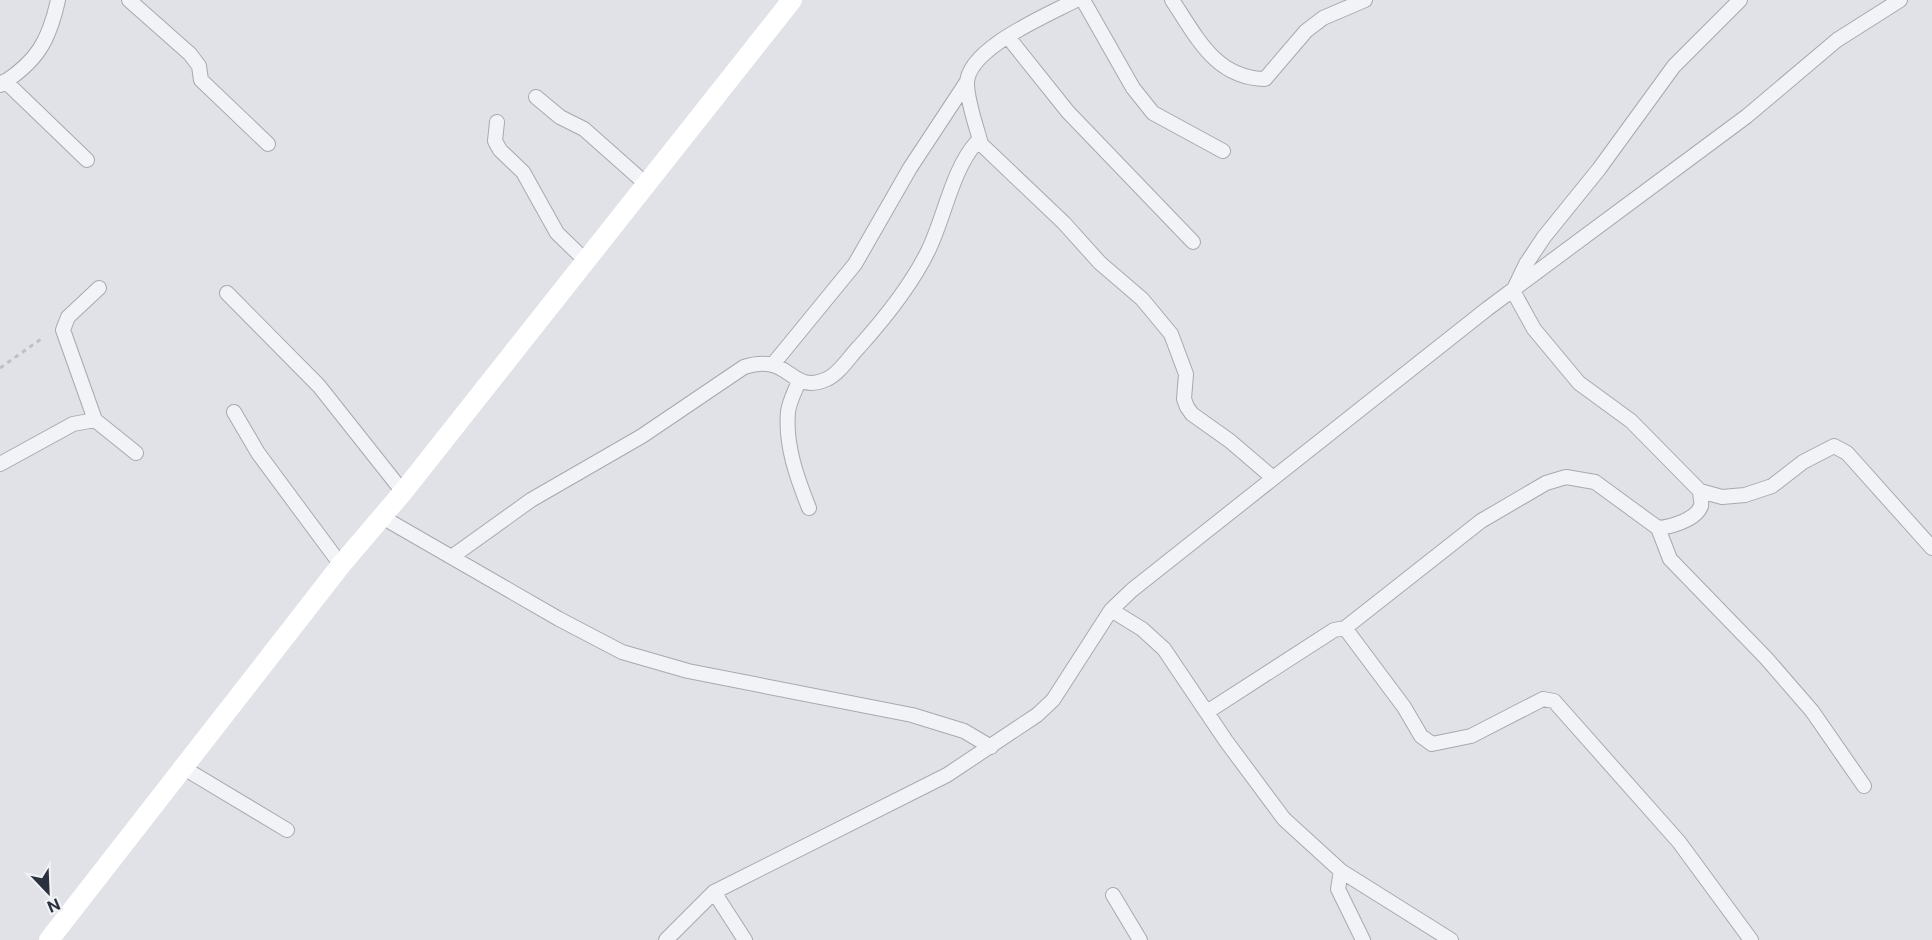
<svg xmlns="http://www.w3.org/2000/svg" width="1932" height="940" font-family="'Public Sans',sans-serif">
	<style>
		.lines { fill: none; stroke-linecap: round; stroke-linejoin: round }
		.street-casing { stroke: #a6a9b1; stroke-width: 16 }
		.path { stroke: #bec0c6; stroke-width: 3; stroke-dasharray: 4.5 4.5; stroke-linecap: butt }
		.street { stroke: #f2f3f6; stroke-width: 14 }
		.secondary { stroke: #fff; stroke-width: 20 }
	</style>
	<rect width="100%" height="100%" fill="#e0e2e7"/>
	<g class="lines">
		<!-- street casing -->
		<g class="street-casing">
			<path id="street" d="M129,0L190,54L199,66L201,80L268,144
				M1083,0L1133,88L1153,113L1223,151
				M1172,0C1197,37 1215,78 1265,79L1306,31L1323,18L1365,0
				M1008,37L1068,112L1193,242
				M5,81L87,160
				M0,85C37,62 49,41 58,0
				M536,97L560,117L584,129L646,184
				M497,122L495,141L500,150L523,172L557,233L586,261
				M981,144C976,125 968,104 967,85C965,49 1048,15 1076,0
				M227,293L319,386L403,492
				M774,363L855,264L910,168L966,83
				M799,381C795,391 789,402 788,412C785,445 797,478 809,508
				M234,412L258,453L341,565
				M95,420L63,330L68,317L99,288
				M0,464L73,424L95,420L136,453
				M1700,491L1722,497L1745,495L1772,486L1803,462L1834,446L1847,453L1932,548
				M382,517L559,619L622,652L688,671L912,715L964,731L991,747
				M1658,528L1670,559L1766,658L1812,711L1864,786
				M453,556L531,500L642,436L744,367C792,352 789,396 827,379C839,374 850,356 859,347C885,318 911,286 928,251C944,219 952,170 976,143L981,144L1064,223L1100,263L1142,299L1171,334L1186,374L1184,399L1187,407L1192,414L1230,441L1272,477
				M1111,610L1142,629L1164,649L1226,741L1284,819L1341,871L1451,940
				M1345,628L1481,521L1546,483L1566,477L1595,482L1658,528C1670,527 1696,520 1701,506C1702,502 1700,496 1700,491L1631,421L1579,383L1534,329L1513,291L1526,264L1544,237L1599,169L1674,66L1740,0
				M1207,712L1334,630L1345,628L1404,707L1421,736L1432,744L1471,736L1543,699L1554,701L1679,842L1751,940
				M182,767L287,830
				M1341,871L1338,889L1363,940
				M714,892L745,940
				M1113,895L1140,940
				M666,940L714,892L947,775L1037,715L1053,700L1111,610L1132,590L1487,309L1747,116L1837,40L1900,0"/>
		</g>
		<!-- path -->
		<path class="path" d="M0,368L41,339"/>
		<!-- street -->
		<use href="#street" class="street"/>
		<!-- secondary -->
		<path class="secondary" d="M49,940L341,565L403,492L792,0"/>
	</g>
	<!-- north arrow -->
	<g transform="translate(48 892) rotate(157)" stroke="#eff1f5" stroke-width="4.5" paint-order="stroke">
	<path d="M0-4.5L10 22L0 15L-10 22Z" fill="#2a303d"/>
	<text y="-9" font-size="16" font-weight="bold" text-anchor="middle" fill="#2a303d">N</text>
	</g>
</svg>
